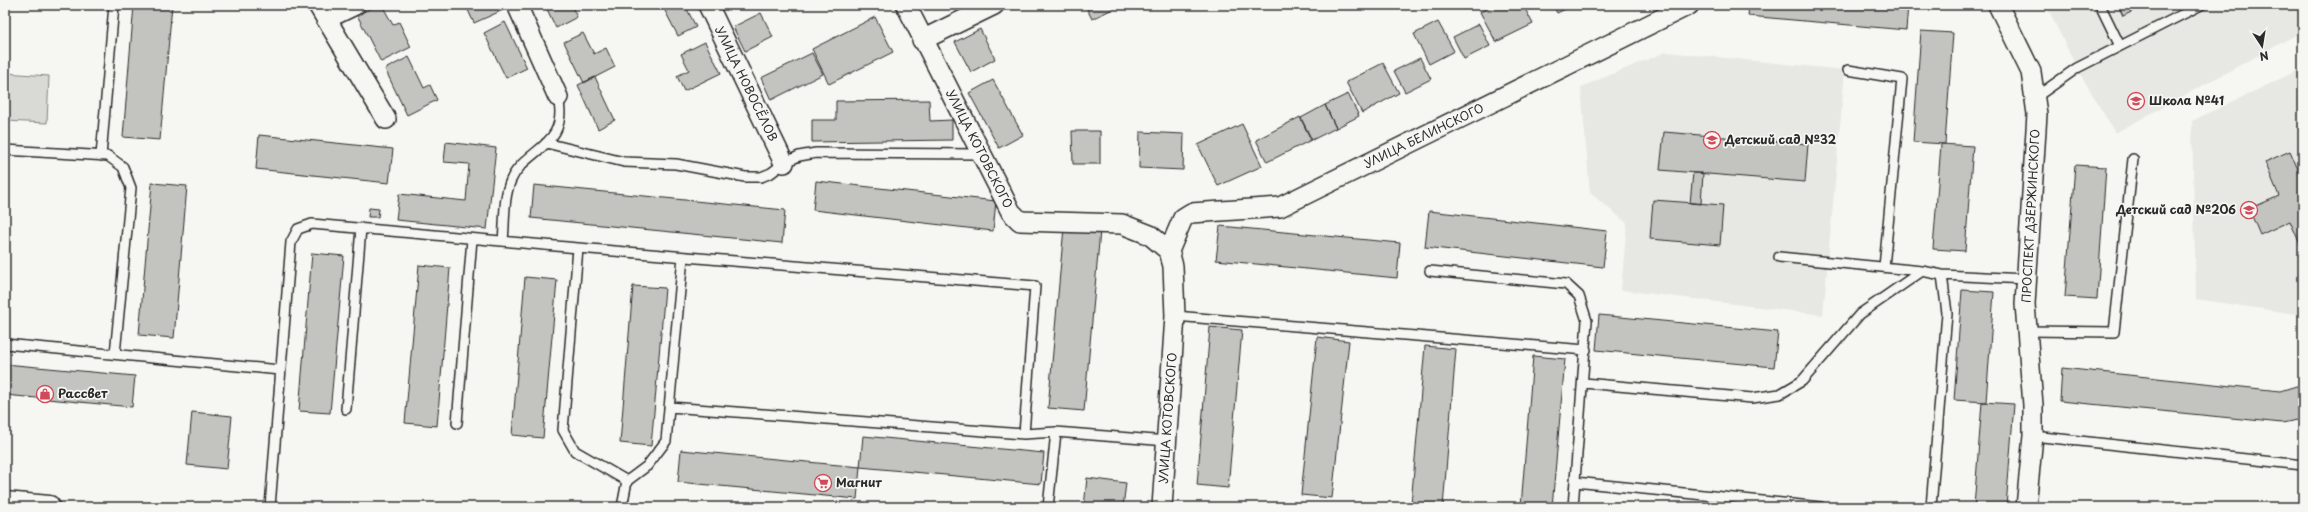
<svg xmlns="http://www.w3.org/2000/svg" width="2308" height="512" font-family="'Playpen Sans',sans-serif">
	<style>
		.built { fill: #e7e7e3 }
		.green { fill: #d9d9d5; stroke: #828280 }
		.building { fill: #c3c3c0; stroke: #2b2b2b }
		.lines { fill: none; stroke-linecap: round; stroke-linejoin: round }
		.service-casing { stroke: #2b2b2b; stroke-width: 12 }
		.minor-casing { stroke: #2b2b2b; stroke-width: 22 }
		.secondary-casing { stroke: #2b2b2b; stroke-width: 25 }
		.service { stroke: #f6f6f2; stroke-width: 9 }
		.minor { stroke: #f6f6f2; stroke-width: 19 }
		.secondary { stroke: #f6f6f2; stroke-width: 22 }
		.labels { text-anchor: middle; stroke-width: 3.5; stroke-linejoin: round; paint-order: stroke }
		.street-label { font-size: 12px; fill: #2b2b2b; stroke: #f6f6f2 }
		.poi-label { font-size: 12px; font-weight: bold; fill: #2b2b2b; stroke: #f6f6f2; text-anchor: start }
	</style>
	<rect width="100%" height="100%" fill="#f6f6f2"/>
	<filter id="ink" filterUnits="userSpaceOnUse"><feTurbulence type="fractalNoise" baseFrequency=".025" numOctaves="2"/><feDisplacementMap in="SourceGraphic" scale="8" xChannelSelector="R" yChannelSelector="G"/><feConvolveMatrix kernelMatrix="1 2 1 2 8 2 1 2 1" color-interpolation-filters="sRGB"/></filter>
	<g filter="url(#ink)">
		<!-- built -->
		<path class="built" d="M2046,5H2303V31L2115,133L2077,68Z
			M1666,52L1845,70L1823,315L1621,290L1627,223L1590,193L1581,87Z
			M2303,68V315L2196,299L2192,121Z"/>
		<!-- green -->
		<path class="green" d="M5,73L49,76L47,123L5,121Z"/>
		<!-- building -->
		<path class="building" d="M134,5H172L160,140L123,137Z
			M378,5H382L393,25L399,22L411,47L381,62L357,15Z
			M474,5H501L503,10L474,23L467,8Z
			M545,5H571L577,17L556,28Z
			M662,5H685L696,27L678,36Z
			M1085,5H1121L1092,19Z
			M1494,5H1523L1533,24L1496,42L1480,12Z
			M1553,5H1574L1557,13Z
			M1749,5H1908L1906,30L1748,16Z
			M2118,5H2146L2123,16Z
			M761,13L773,37L745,51L733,27Z
			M875,17L893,52L829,84L812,49Z
			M505,22L527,68L506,78L484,33Z
			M1438,22L1454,51L1429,64L1414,34Z
			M1479,24L1490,46L1464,59L1453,37Z
			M980,29L995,59L971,72L955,42Z
			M1921,31L1953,33L1945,144L1913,142Z
			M583,33L594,54L606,48L615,67L584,83L564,42Z
			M705,42L721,73L684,91L677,76L689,70L681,54Z
			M812,53L823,74L771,100L761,78Z
			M409,57L424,88L430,85L437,100L407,115L385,69Z
			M1420,58L1431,79L1405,92L1394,71Z
			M1383,63L1399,93L1362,113L1346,82Z
			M595,77L615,120L598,129L578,85Z
			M993,80L1023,135L999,148L969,93Z
			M1348,94L1359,116L1336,128L1325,105Z
			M929,100L930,121L952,120V140L812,142V120H836V101Z
			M1325,105L1336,128L1312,140L1301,118Z
			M1300,117L1311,140L1267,162L1256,140Z
			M1242,124L1262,166L1218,186L1198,145Z
			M1072,131H1100V164H1073Z
			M1140,132L1184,134L1183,170L1139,168Z
			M1664,132L1808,144L1805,182L1660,170Z
			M259,135L393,149L389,183L256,169Z
			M446,142L496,148L487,229L396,220L399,194L466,201L469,164L444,162Z
			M1941,144L1973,146L1965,251L1933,249Z
			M2290,151L2303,181V251L2290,221L2260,235L2249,209L2279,196L2265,162Z
			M2075,165L2106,167L2097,299L2065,297Z
			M1693,173H1703L1701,204L1690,203Z
			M816,181L996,201L993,231L813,210Z
			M152,183L187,186L174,338L139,335Z
			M534,185L785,210L782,243L531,218Z
			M1653,200L1723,205L1720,245L1650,239Z
			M369,208L379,209L378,217H368Z
			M1429,211L1607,231L1603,267L1425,247Z
			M1220,226L1400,243L1397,278L1216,260Z
			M1064,227L1100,231L1084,411L1048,408Z
			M312,253L344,256L330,413L299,411Z
			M419,265L450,268L437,426L405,423Z
			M525,277L557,280L543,438L512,435Z
			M633,286L665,288L651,446L620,443Z
			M1962,290L1994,292L1986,402L1954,400Z
			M1599,315L1778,332L1774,367L1596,350Z
			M1210,327L1242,330L1228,488L1197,485Z
			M1317,337L1349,341L1332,498L1301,495Z
			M1425,346L1456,349L1443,507L1411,504Z
			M1533,356L1565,359L1552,507H1521Z
			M5,364L135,376L132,407L5,395Z
			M2062,368L2280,391L2303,384V419L2282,423L2060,401Z
			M1982,402L2014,404L2006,507H1974Z
			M192,412L232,416L227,469L187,465Z
			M863,436L1044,453L1041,484L860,467Z
			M681,450L860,467L857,499L678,482Z
			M1087,478L1126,483L1123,507H1084Z"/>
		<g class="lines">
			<!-- service casing -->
			<g class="service-casing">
				<path id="service" d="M2100,5L2120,46
					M1848,70L1902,79L1884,267
					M2036,97L2077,68L2201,5
					M546,143L624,162L676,164L745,177H761L771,173L784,163L799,156L816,153L982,154
					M5,150L108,156L123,167L131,188L115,354
					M101,156L114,5
					M503,241C505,222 503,198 511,180C525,148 570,147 558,97
					M578,248L563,430L575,451L627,481
					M1779,257L1922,271L1942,275L2026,279
					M1430,271L1566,284L1579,296L1587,321L1573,507
					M1175,316L1586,350
					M2028,331L2114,332L2133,159
					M5,344L280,370
					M1584,383L1752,398L1780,394L1802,381L1860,314L1922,271
					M670,407L1024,434L1056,432L1167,441
					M346,409L361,228
					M457,423L472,239
					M2033,436L2303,465
					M1575,482L1821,507
					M270,507L291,242L298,229L312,224L578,248L1035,286L1024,434
					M622,507L627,481L647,466L666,441L683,257
					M1048,507L1056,432
					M1931,507L1947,313L1942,275"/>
			</g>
			<!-- minor casing -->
			<g class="minor-casing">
				<path id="minor" d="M318,5L386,119
					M517,5L558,97
					M708,5L784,163
					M906,5L1011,212L1020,221L1122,224L1150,235L1169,251L1173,266L1175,316L1162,507
					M1998,5L2031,72L2037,114L2025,304L2033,405V436L2026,507
					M326,19L355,5
					M922,40L994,5
					M1169,251L1183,218L1191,213L1280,207L1689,5"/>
			</g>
			<!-- secondary casing -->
			<g class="secondary-casing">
				<path id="secondary" d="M5,503L49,507"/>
			</g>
			<!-- service -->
			<use href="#service" class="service"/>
			<!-- minor -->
			<use href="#minor" class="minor"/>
			<!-- secondary -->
			<use href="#secondary" class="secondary"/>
		</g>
	</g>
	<!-- icons -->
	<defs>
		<g id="school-ring" transform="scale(0.9)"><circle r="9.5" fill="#f6f6f2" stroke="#d1495b" stroke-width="1.5"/><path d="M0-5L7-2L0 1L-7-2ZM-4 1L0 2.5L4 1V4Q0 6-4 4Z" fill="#d1495b"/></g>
		<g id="shop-ring" transform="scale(0.9)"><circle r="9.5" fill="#f6f6f2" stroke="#d1495b" stroke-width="1.5"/><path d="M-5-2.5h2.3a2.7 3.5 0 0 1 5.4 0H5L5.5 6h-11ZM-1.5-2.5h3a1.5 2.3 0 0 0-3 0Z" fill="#d1495b"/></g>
		<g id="supermarket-ring" transform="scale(0.9)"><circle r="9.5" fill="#f6f6f2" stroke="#d1495b" stroke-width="1.5"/><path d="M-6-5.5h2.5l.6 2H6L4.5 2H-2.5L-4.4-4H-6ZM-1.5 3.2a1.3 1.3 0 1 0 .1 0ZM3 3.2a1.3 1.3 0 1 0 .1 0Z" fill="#d1495b"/></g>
	</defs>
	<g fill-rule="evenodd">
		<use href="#school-ring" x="2136" y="101"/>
		<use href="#school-ring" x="1712" y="140"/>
		<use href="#school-ring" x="2249" y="210"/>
		<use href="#shop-ring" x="45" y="394"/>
		<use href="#supermarket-ring" x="823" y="483"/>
	</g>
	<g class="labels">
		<!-- street labels -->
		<g class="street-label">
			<text transform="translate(746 84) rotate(64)" y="4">УЛИЦА НОВОСЁЛОВ</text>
			<text transform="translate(1424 136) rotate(-26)" y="4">УЛИЦА БЕЛИНСКОГО</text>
			<text transform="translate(979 149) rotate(63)" y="4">УЛИЦА КОТОВСКОГО</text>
			<text transform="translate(2031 216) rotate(-87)" y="4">ПРОСПЕКТ ДЗЕРЖИНСКОГО</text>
			<text transform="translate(1168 418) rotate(-86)" y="4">УЛИЦА КОТОВСКОГО</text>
		</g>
		<!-- poi labels -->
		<g class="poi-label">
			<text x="2149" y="105">Школа №41</text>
			<text x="1725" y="144">Детский сад №32</text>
			<text x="2236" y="214" text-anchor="end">Детский сад №206</text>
			<text x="58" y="398">Рассвет</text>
			<text x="836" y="487">Магнит</text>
		</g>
	</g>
	<!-- margin -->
	<rect width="2308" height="512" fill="none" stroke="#f6f6f2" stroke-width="20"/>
	<rect x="10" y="10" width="2288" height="492" fill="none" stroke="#2b2b2b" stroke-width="1.5" filter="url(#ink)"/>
	<!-- north arrow -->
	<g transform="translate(2262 46) rotate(168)" stroke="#f6f6f2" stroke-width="3" paint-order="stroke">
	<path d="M0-3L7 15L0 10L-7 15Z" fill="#2b2b2b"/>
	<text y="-6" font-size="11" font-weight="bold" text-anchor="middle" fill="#2b2b2b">N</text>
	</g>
</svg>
